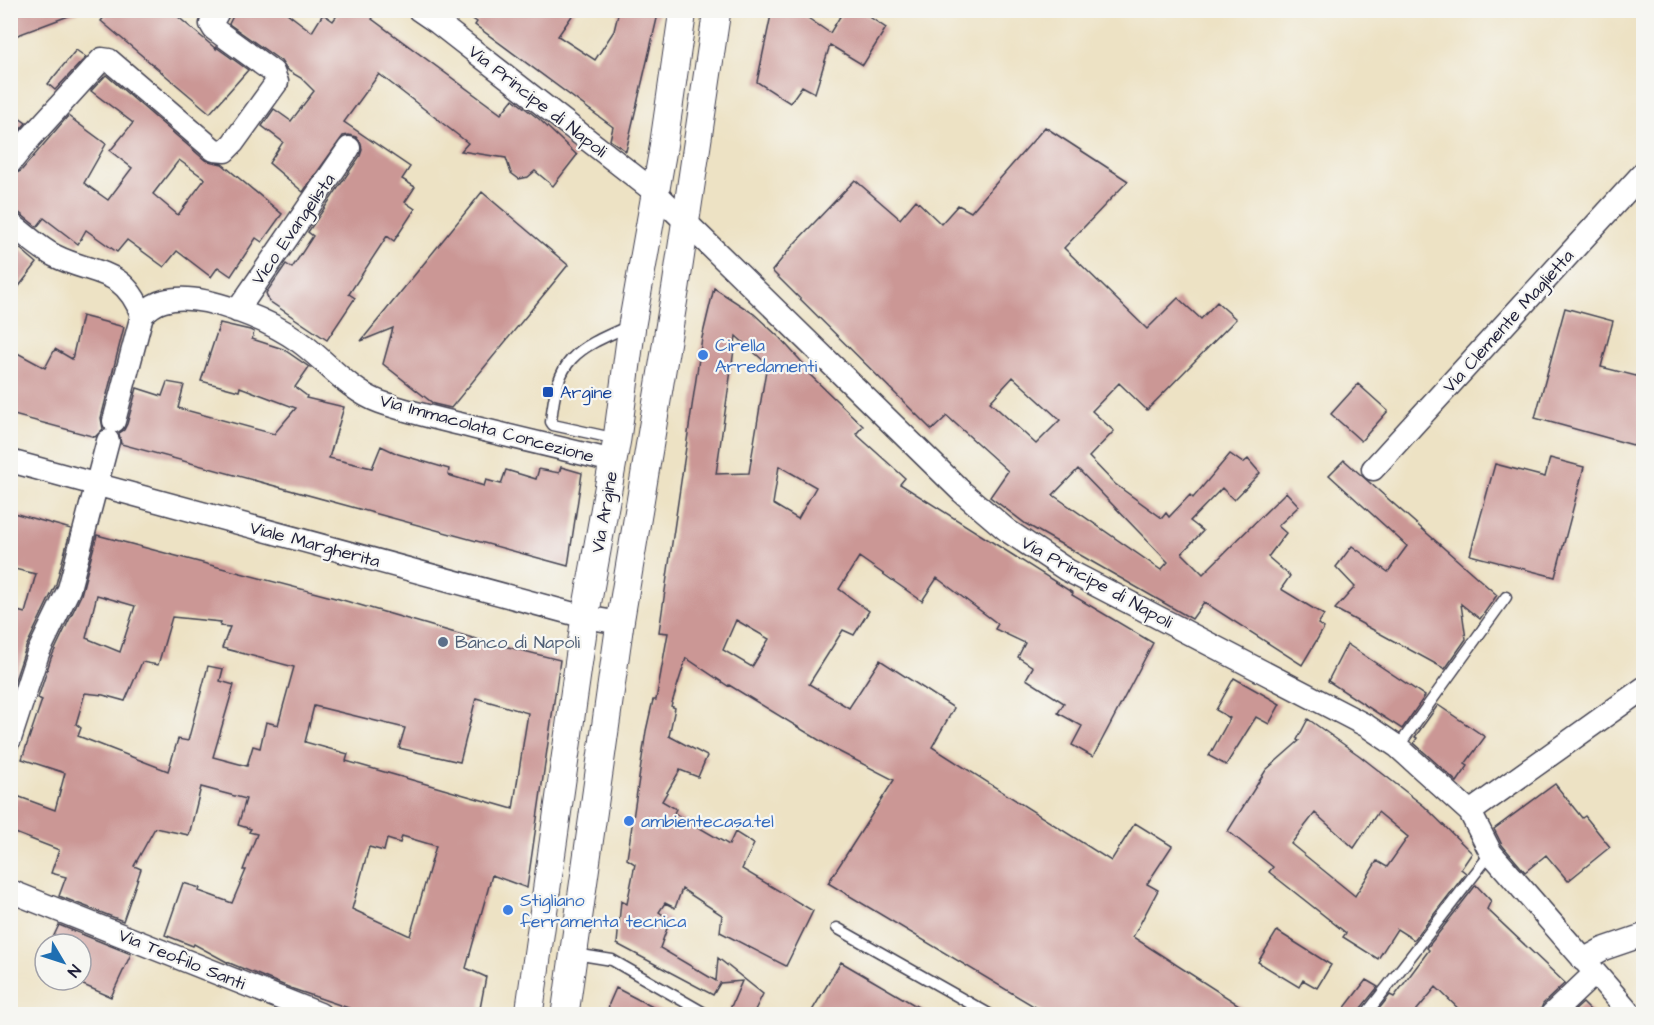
<svg xmlns="http://www.w3.org/2000/svg" width="1654" height="1025" font-family="'Architects Daughter',sans-serif">
	<style>
		.building { fill: #cb9795; fill-rule: evenodd }
		.lines { fill: none; stroke-linecap: round; stroke-linejoin: round }
		.service-casing { stroke: #403f50; stroke-width: 13 }
		.minor-casing { stroke: #403f50; stroke-width: 25 }
		.tertiary-casing { stroke: #403f50; stroke-width: 29 }
		.service { stroke: #fff; stroke-width: 10 }
		.minor { stroke: #fff; stroke-width: 22 }
		.tertiary { stroke: #fff; stroke-width: 27 }
		.shop-dot { fill: #3f7fe0; stroke: #f6f6f2; stroke-width: 2 }
		.transit-dot { fill: #1a4fb4; stroke: #f6f6f2; stroke-width: 2 }
		.service-dot { fill: #5c6f8a; stroke: #f6f6f2; stroke-width: 2 }
		.labels { text-anchor: middle; stroke-width: 4.5; stroke-linejoin: round; paint-order: stroke }
		.street-label { font-size: 18px; fill: #22223b; stroke: #f6f6f2 }
		.shop-label { font-size: 18px; fill: #366cbe; stroke: #f6f6f2; text-anchor: start }
		.transit-label { font-size: 18px; fill: #164399; stroke: #f6f6f2; text-anchor: start }
		.service-label { font-size: 18px; fill: #4e5e75; stroke: #f6f6f2; text-anchor: start }
	</style>
	<rect width="100%" height="100%" fill="#f6f6f2"/>
	<filter id="ink" filterUnits="userSpaceOnUse"><feTurbulence type="fractalNoise" baseFrequency=".0167" numOctaves="2"/><feDisplacementMap in="SourceGraphic" scale="12" xChannelSelector="R" yChannelSelector="G"/><feConvolveMatrix kernelMatrix="1 2 1 2 8 2 1 2 1" color-interpolation-filters="sRGB"/></filter>
	<filter id="wash" filterUnits="userSpaceOnUse"><feTurbulence type="fractalNoise" baseFrequency=".008" numOctaves="4" result="noise"/><feDisplacementMap in="SourceGraphic" scale="24" xChannelSelector="R" yChannelSelector="G"/><feGaussianBlur stdDeviation="1.35" result="paint"/><feColorMatrix in="noise" values="0 0 0 0 0 0 0 0 0 0 0 0 0 0 0 0 0 1.4 0 .05"/><feComposite in="paint" operator="in"/></filter>
	<g filter="url(#wash)">
		<rect width="100%" height="100%" fill="#ede2c4"/>
		<g id="blocks">
			<!-- building -->
			<path class="building" d="M19,10H78L79,12L10,38V14Z
				M110,10H170L216,49V47L248,70L210,113L101,21Z
				M236,10H283L312,32L323,14L333,21L341,10H378L372,19L501,114L513,99L539,119L577,155L553,186L535,171L528,177L519,179L511,173L506,158L461,151L468,143L379,74L344,122L410,167L402,179L415,187L405,202L415,209L394,241L387,236L349,294L355,298L327,340L269,301L266,293L286,264L292,268L313,236L308,232L360,156L362,150L361,143L356,137L349,135L343,136L303,192L269,163L283,142L262,126L274,109L291,121L314,91L301,78L287,70L281,61L229,24Z
				M459,10H576L558,36L595,60L614,31L619,10H659L626,151L610,140L613,127L475,25L477,22Z
				M772,10H806L805,16L830,33L844,10H859L886,28L863,65L830,45L815,93L802,86L790,103L757,82Z
				M76,50L86,57L55,90L48,84Z
				M106,75L205,160L222,164L282,214L262,242L256,238L231,276L218,267L211,277L177,251L164,267L127,240L117,252L86,230L78,244L44,218L37,227L18,212L10,210V176L21,171L68,116L106,144L84,183L108,200L132,168L110,151L133,123L91,91ZM179,160L205,179L178,215L153,194Z
				M10,112L26,123L10,141Z
				M1045,127L1128,181L1064,248L1147,329L1178,298L1201,319L1217,302L1236,319L1147,410L1119,383L1092,411L1114,431L1089,457L1115,484L1162,518L1166,513L1169,517L1190,495L1193,498L1230,454L1243,463L1248,459L1260,473L1234,500L1222,488L1190,521L1203,531L1182,553L1203,574L1286,492L1299,506L1278,526L1286,533L1268,557L1290,576L1281,589L1324,615L1318,624L1324,628L1302,665L1204,602L1192,619L1026,524L990,497L1008,471L947,416L932,430L772,271L794,244L855,180L900,219L916,200L941,224L958,205L971,212ZM1013,377L1060,420L1036,444L990,402ZM1078,469L1168,562L1161,570L1053,495Z
				M482,192L568,265L451,408L434,404L383,364L393,328L361,341Z
				M10,240L37,263L10,298Z
				M714,288L754,314L780,338L810,371L808,373L863,426L856,434L905,478L900,484L1073,593L1072,595L1153,643L1093,757L1072,745L1082,726L1058,713L1064,703L1026,679L1033,667L1018,657L1025,643L995,629L998,624L937,578L922,601L859,557L839,589L869,611L854,635L843,630L809,684L849,708L880,660L954,708L932,747L1111,861L1135,823L1172,846L1147,884L1158,890L1133,937L1253,1014H1047L828,883L894,780L832,748L729,685L728,686L686,658L671,706L675,708L669,736L707,756L698,777L680,770L662,801L676,809L674,813L729,845L735,832L754,844L742,869L813,911L786,966L720,932L722,915L682,889L675,908L665,903L659,912L670,920L660,948L716,981L718,958L763,994L753,1014H738L730,1009L742,981L720,983L713,995L617,944L621,901L627,904L635,864L627,859L646,731L653,700H656L668,633L659,632L702,338ZM736,336L767,364L749,473L716,474ZM779,466L816,487L798,519L773,504ZM736,620L769,639L752,667L723,650Z
				M1565,308L1613,321L1601,367L1644,378V448L1535,418Z
				M82,316L124,327L101,418L103,429L95,437L10,414V349L45,368L55,349L72,359Z
				M220,323L250,330L254,332L252,339L283,349L309,367L295,387L307,396L306,398L344,407L329,458L372,468L381,446L398,454L449,469L448,475L484,486L486,480L501,484L506,470L536,479L539,469L559,473L561,467L582,473L568,566L121,444L119,433L124,430L127,424L137,388L162,396L167,382L184,385L178,408L274,434L296,408L240,387L239,391L201,381Z
				M1358,384L1388,411L1361,441L1331,414Z
				M1550,458L1584,467L1555,577L1470,555L1495,464L1545,477Z
				M1344,460L1497,595L1480,619L1461,604L1466,639L1445,669L1335,609L1355,587L1336,567L1352,546L1388,572L1407,546L1329,475Z
				M10,512L71,529L56,584L26,647L13,686L10,685V609L25,613L36,574L10,568Z
				M97,535L339,599L476,639L560,660L527,888L492,875L466,968L486,977L479,1014H366L293,989L227,962L194,944L193,946L165,935L183,883L200,888L199,891L232,903L246,870H243L257,834L249,832L251,829L238,825L246,799L201,787L189,835L155,828L134,866L141,869L123,921L59,896L66,877L51,873L59,850L10,831V815L17,796L55,810L65,773L22,759L42,700L38,698L51,658L81,595ZM97,595L135,606L120,652L86,638ZM172,617L221,622L220,626L230,627L222,648L294,667L278,725L266,722L260,748L253,746L247,766L213,757L234,685L220,681L223,669L208,666L188,741L178,739L168,771L78,736L81,728L76,724L85,693L103,695L125,701L142,662L158,665ZM476,698L528,713L513,809L346,761L348,754L305,742L314,706L405,728L399,748L460,762ZM402,836L436,846L410,936L352,909L369,847L384,851L387,839L400,843Z
				M1347,644L1425,696L1402,729L1328,681Z
				M1234,678L1280,704L1269,724L1256,717L1226,765L1209,756L1230,718L1216,710Z
				M1438,705L1485,737L1465,764L1468,766L1457,782L1414,743L1417,738L1415,737Z
				M1308,719L1360,756L1424,806L1472,853L1461,869L1466,873L1414,940L1397,929L1378,959L1343,937L1346,933L1269,872L1273,867L1228,831L1266,770L1299,741L1297,740ZM1378,812L1408,837L1387,867L1377,861L1355,896L1291,844L1315,813L1354,848Z
				M1555,784L1582,818L1585,816L1610,847L1568,881L1546,855L1525,872L1502,845L1494,829Z
				M1476,885L1491,901L1487,909L1565,983L1543,1004L1539,1014H1464L1436,987L1416,1011L1423,1014H1375L1390,995L1394,997L1429,950L1427,948Z
				M59,925L131,954L111,997L81,984V944H50Z
				M1277,931L1331,965L1317,988L1303,980L1299,987L1258,962Z
				M841,962L930,1014H810Z
				M1366,980L1378,987L1360,1009L1359,1014H1340Z
				M616,988L666,1014H608L609,1004Z
				M1583,1003L1594,1014H1571Z"/>
		</g>
	</g>
	<g filter="url(#ink)">
		<use href="#blocks" fill-opacity="0" stroke="#403f50" stroke-width="1.5"/>
		<g class="lines">
			<!-- service casing -->
			<g class="service-casing">
				<path id="service" d="M617,439L553,425L551,422C557,358 574,350 629,326
					M1398,747L1506,597
					M837,928L989,1014
					M575,954L612,960L706,1014
					M1366,1014L1491,853"/>
			</g>
			<!-- minor casing -->
			<g class="minor-casing">
				<path id="minor" d="M419,10L438,23L656,193L962,492L1008,531L1067,570L1367,726L1398,747L1470,812L1491,853L1631,1014
					M10,163L31,137L102,59L109,60L214,150L225,151L233,143L277,82L273,72L214,29L211,24L219,10
					M10,223C25,234 39,248 55,256C95,276 123,266 142,315
					M237,311L349,148
					M114,421L142,315C148,309 155,303 164,301C200,290 271,321 300,342C326,361 349,391 380,402C411,413 444,420 476,428C522,439 568,450 613,461
					M10,461L585,617L620,623
					M1373,469L1644,172
					M10,739L38,653L69,589L108,441
					M1470,812L1644,688
					M10,891L320,1014
					M1583,960L1603,949L1644,935
					M1552,1014L1594,974"/>
			</g>
			<!-- tertiary casing -->
			<g class="tertiary-casing">
				<path id="tertiary" d="M529,1014L585,617L617,439L632,325L662,155L683,10
					M565,1014L620,623L676,286L717,10"/>
			</g>
			<!-- service -->
			<use href="#service" class="service"/>
			<!-- minor -->
			<use href="#minor" class="minor"/>
			<!-- tertiary -->
			<use href="#tertiary" class="tertiary"/>
		</g>
	</g>
	<!-- markers -->
	<g class="shop-dot">
		<circle cx="703" cy="355" r="6"/>
		<circle cx="629" cy="821" r="6"/>
		<circle cx="508" cy="910" r="6"/>
	</g>
	<rect class="transit-dot" x="542" y="386" width="12" height="12" rx="3"/>
	<circle class="service-dot" cx="443" cy="642" r="6"/>
	<g class="labels">
		<!-- street labels -->
		<g class="street-label">
			<text transform="translate(538 101) rotate(38)" y="6">Via Principe di Napoli</text>
			<text transform="translate(293 229) rotate(-55)" y="6">Vico Evangelista</text>
			<text transform="translate(1508 321) rotate(-48)" y="6">Via Clemente Maglietta</text>
			<text transform="translate(487 428) rotate(15)" y="6">Via Immacolata Concezione</text>
			<text transform="translate(604 512) rotate(-80)" y="6">Via Argine</text>
			<text transform="translate(315 544) rotate(15)" y="6">Viale Margherita</text>
			<text transform="translate(1097 582) rotate(29)" y="6">Via Principe di Napoli</text>
			<text transform="translate(182 959) rotate(22)" y="6">Via Teofilo Santi</text>
		</g>
		<!-- shop labels -->
		<g class="shop-label">
			<text x="715" y="351">Cirella<tspan x="715" dy="21">Arredamenti</tspan></text>
			<text x="641" y="827">ambientecasa.tel</text>
			<text x="520" y="906">Stigliano<tspan x="520" dy="21">ferramenta tecnica</tspan></text>
		</g>
		<!-- transit labels -->
		<g class="transit-label">
			<text x="560" y="398">Argine</text>
		</g>
		<!-- service labels -->
		<g class="service-label">
			<text x="455" y="648">Banco di Napoli</text>
		</g>
	</g>
	<!-- margin -->
	<rect width="1654" height="1025" fill="none" stroke="#f6f6f2" stroke-width="36"/>
	<!-- north arrow -->
	<g transform="translate(63 962) rotate(129)"><circle r="28" fill="#f6f6f2" stroke="#a1a1a9" stroke-width="1.5"/>
	<path d="M0-4.5L10 22L0 15L-10 22Z" fill="#1f6fb2"/>
	<text y="-9" font-size="16" font-weight="bold" text-anchor="middle" fill="#22223b">N</text>
	</g>
</svg>
